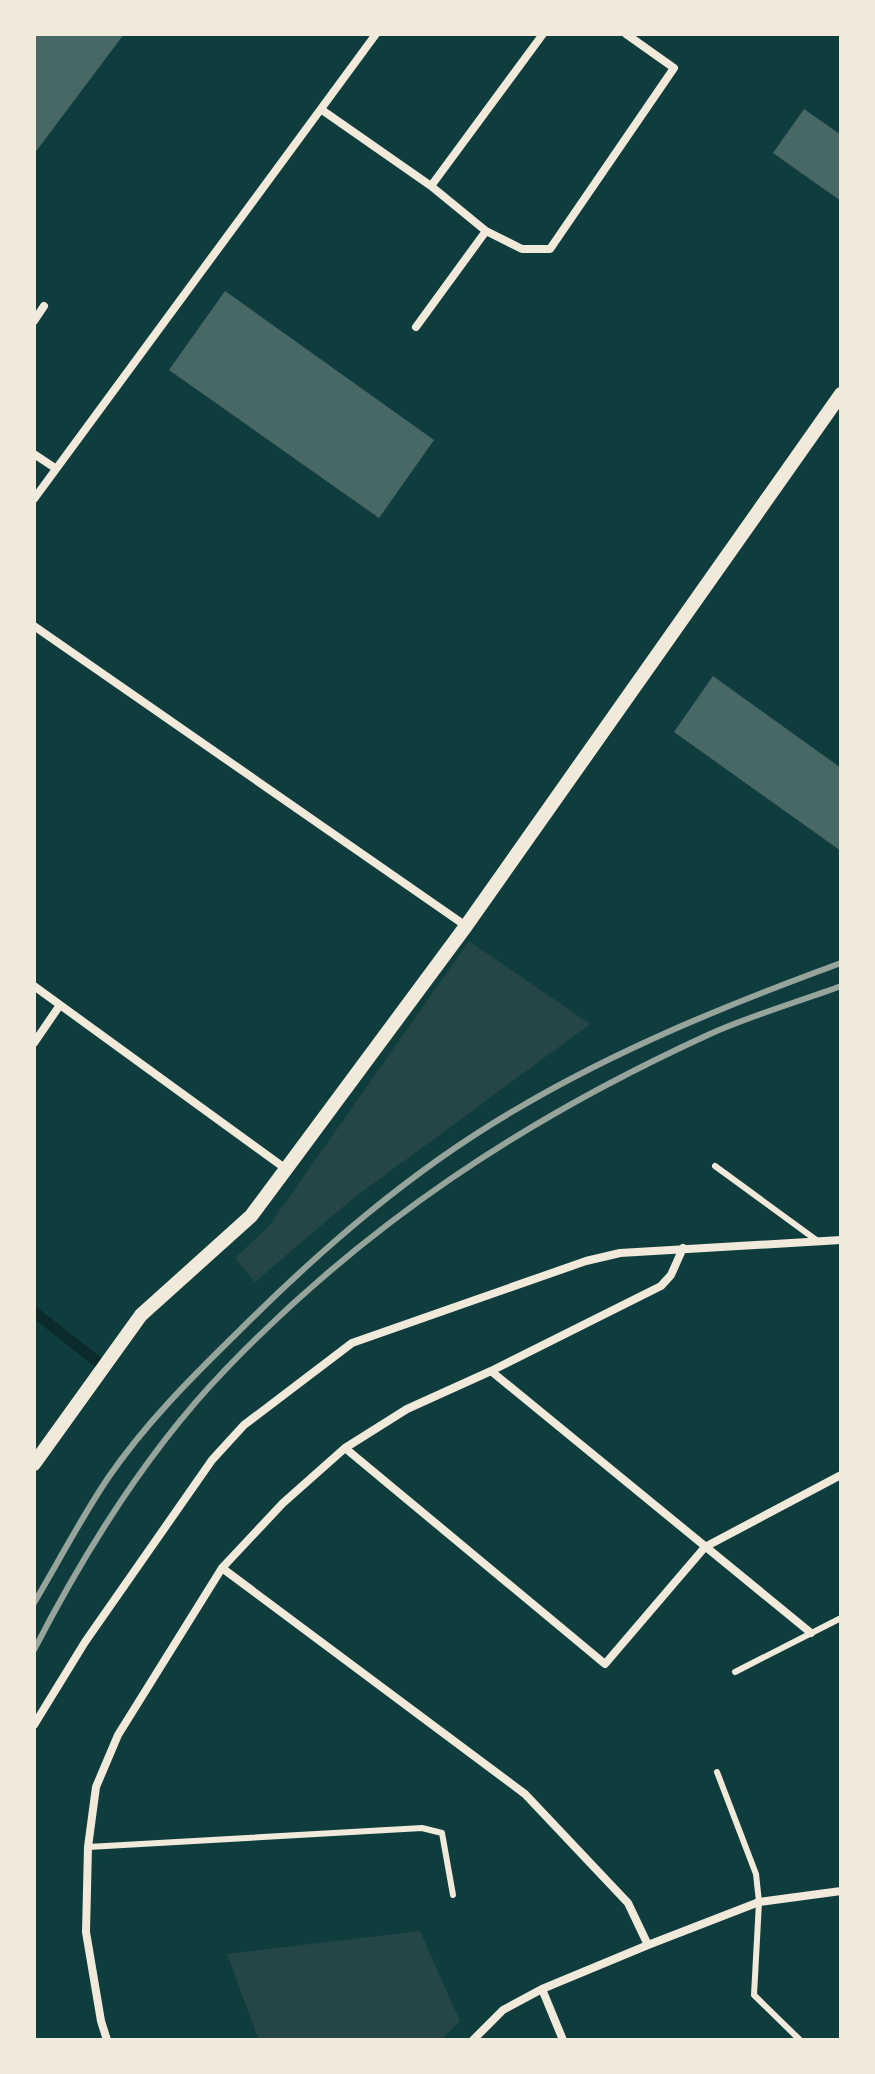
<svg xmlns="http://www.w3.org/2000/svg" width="875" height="2074" font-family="Quicksand,sans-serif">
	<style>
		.green { fill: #244646 }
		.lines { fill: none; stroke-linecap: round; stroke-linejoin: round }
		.stream { stroke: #0a2a2b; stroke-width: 11 }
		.building { fill: #486865 }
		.service { stroke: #f1e9da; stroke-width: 6 }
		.minor { stroke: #f1e9da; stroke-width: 8 }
		.tertiary { stroke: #f1e9da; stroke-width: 14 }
		.rail { stroke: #97a49c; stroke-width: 6 }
	</style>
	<rect width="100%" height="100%" fill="#0f3d3e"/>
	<!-- green -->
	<path class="green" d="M469,941L590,1024L351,1200L255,1282L235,1258L269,1226Z
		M420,1931L460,2021L441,2040H259L227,1954Z"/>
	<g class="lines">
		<!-- stream -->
		<path class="stream" d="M34,1312L103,1366"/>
	</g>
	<!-- building -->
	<path class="building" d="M34,34H124L34,154Z
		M804,109L841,135V201L773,153Z
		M225,291L434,440L379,518L169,370Z
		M713,676L841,768V851L674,732Z"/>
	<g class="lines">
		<!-- service -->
		<path class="service" d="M715,1166L819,1242
			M735,1672L841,1618
			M717,1772L756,1874L759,1902L754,1995L800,2040
			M88,1847L422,1828L442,1833L453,1895"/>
		<!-- minor -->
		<path class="minor" d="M322,110L431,186L486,231L522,249H550L674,68L626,34
			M431,186L543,34
			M34,321L44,306
			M416,327L486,231
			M34,454L55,468
			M34,499L376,34
			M34,626L466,926
			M34,986L286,1169
			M34,1043L60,1005
			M491,1371L811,1633
			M345,1448L605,1664L705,1547L841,1475
			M222,1568L525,1794L628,1903L648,1945
			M34,1725L85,1642L212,1460L244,1425L352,1343L586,1261L620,1253L841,1240
			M542,1989L563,2040
			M107,2040L101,2021L86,1932L88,1847L96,1787L118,1735L222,1568L283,1503L345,1448L407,1409L491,1371L661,1286L671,1275L683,1248
			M473,2040L503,2010L542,1989L648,1945L759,1902L841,1891"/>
		<!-- tertiary -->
		<path class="tertiary" d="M34,1464L141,1315L251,1216L286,1169L466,926L841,394"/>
		<!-- rail -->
		<path class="rail" d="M34,1603C59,1561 81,1518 108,1478C145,1424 191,1378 237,1333C321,1249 412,1170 515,1110C618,1049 729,1004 841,963
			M34,1650C85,1551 147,1451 225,1370C366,1223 526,1118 710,1034C752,1015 798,1002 841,986"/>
	</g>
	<!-- border -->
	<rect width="875" height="2074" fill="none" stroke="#f1e9da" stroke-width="72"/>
</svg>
